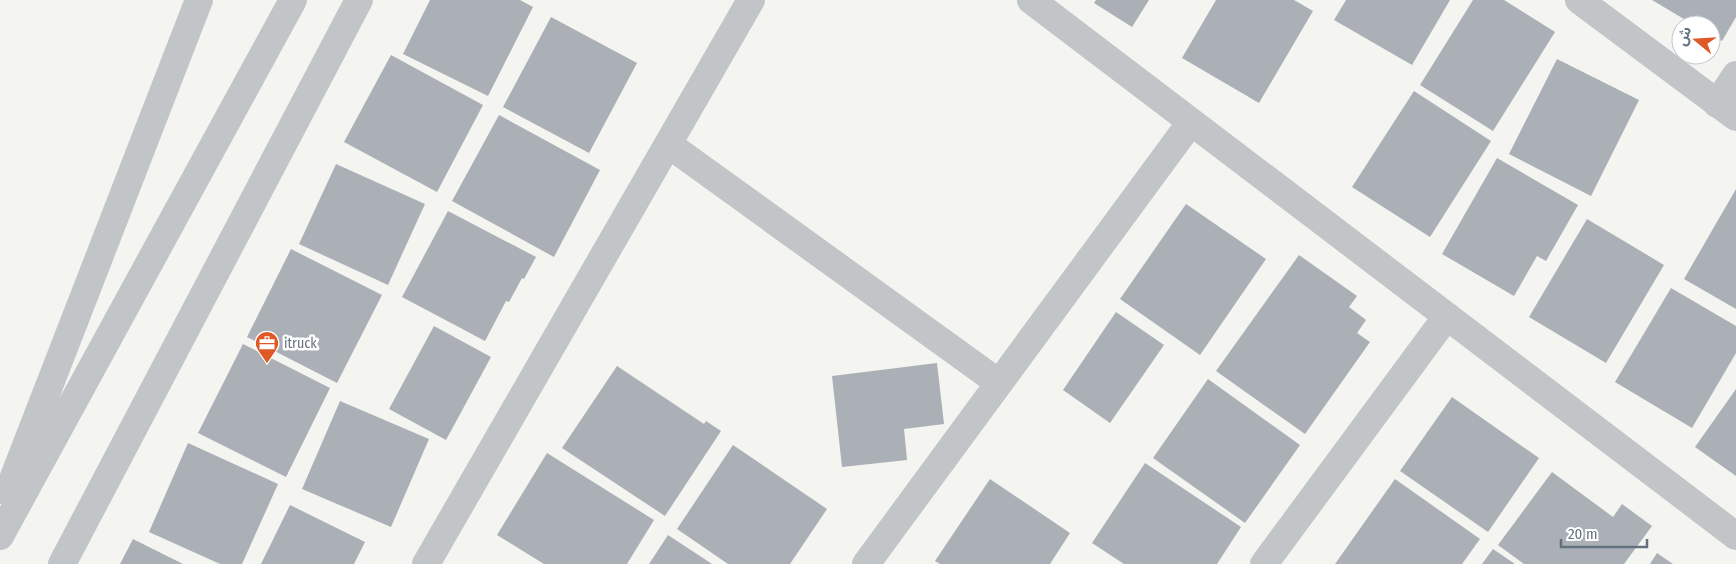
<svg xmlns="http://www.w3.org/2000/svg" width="1736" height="564" font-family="'Fira Sans Condensed','Noto Sans Arabic',sans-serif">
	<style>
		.building { fill: #aab0b6 }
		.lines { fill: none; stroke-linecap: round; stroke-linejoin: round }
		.street { stroke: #c2c5c8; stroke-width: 28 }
		.labels { text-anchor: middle; stroke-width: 5; stroke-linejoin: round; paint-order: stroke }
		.poi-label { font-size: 14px; fill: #647280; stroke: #fff; text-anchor: start }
	</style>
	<rect width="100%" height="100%" fill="#f4f4f0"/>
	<!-- building -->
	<path class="building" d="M430,0H520L533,7L488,96L403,54Z
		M1096,0H1149L1132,27L1094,3Z
		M1216,0H1294L1313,11L1259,103L1182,58Z
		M1346,0H1450L1412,65L1334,20Z
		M1473,0H1504L1555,32L1493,131L1420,85Z
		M1652,0H1736V17L1722,41L1711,35V25H1694Z
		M551,17L637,63L589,153L503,107Z
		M391,55L483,105L437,192L344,142Z
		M1557,59L1639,100L1591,196L1509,154Z
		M1414,91L1491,141L1430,237L1352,187Z
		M499,115L600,170L554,257L452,201Z
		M1497,158L1578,205L1546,261L1537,256L1514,296L1442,254Z
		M336,164L425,204L388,285L299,244Z
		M1736,189V309L1684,279Z
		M1186,204L1266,259L1200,355L1120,299Z
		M448,211L536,257L524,279L522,278L509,302L506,301L485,341L402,297Z
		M1587,219L1664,265L1606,363L1529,317Z
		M291,249L382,295L337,383L247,337Z
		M1299,255L1357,296L1349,307L1366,320L1357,333L1370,342L1305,434L1216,371Z
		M1671,288L1736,326V353L1692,428L1615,382Z
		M1116,312L1164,345L1110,423L1063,390Z
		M434,326L491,357L446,440L389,409Z
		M243,344L330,388L286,477L198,433Z
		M937,363L944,424L904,429L907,460L842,467L832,376Z
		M617,366L704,424L706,421L721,431L665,516L562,448Z
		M1208,379L1300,445L1245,523L1153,458Z
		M1736,389V476L1695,447Z
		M1452,397L1539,458L1488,532L1400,471Z
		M340,401L429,439L391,527L302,489Z
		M188,443L278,484L242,564H220L149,532Z
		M733,445L827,509L790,564H728L677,529Z
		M547,453L654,520L627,564H544L497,535Z
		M1145,463L1241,527L1217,564H1124L1092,543Z
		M1552,472L1613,517L1622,504L1652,526L1624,564H1524L1498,545Z
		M990,479L1070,533L1050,564H940L935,561Z
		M1395,479L1480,539L1462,564H1335Z
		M290,505L365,542L354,564H261Z
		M668,535L712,564H649Z
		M133,539L183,564H120Z
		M1493,549L1515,564H1482Z
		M1657,553L1673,564H1650Z"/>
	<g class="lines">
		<!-- street -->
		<path class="street" d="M1031,0L1736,536
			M1579,0L1736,117
			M1717,104L1736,75
			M668,144L999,383
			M8,492L199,0
			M0,536L293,0
			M62,564L359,0
			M426,564L751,0
			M866,564L1191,122
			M1264,564L1447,316"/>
	</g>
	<!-- icons -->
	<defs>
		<g id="office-pin" transform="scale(1.25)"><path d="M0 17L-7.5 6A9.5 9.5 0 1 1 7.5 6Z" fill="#de5926" stroke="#fff"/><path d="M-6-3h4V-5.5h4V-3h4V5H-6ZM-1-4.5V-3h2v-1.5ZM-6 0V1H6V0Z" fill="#fff"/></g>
	</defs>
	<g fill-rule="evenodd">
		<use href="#office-pin" x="267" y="343"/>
	</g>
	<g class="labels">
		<!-- poi labels -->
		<g class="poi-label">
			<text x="284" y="348">itruck</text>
		</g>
	</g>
	<!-- north arrow -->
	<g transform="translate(1696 40) rotate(288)"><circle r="24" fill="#ffffff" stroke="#c1c7cc"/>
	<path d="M0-4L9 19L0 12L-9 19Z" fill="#de5926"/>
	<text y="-8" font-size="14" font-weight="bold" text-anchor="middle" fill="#647280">ش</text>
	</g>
	<!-- scale -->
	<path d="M1561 539v8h86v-8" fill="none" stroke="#647280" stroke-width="2.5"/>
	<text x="1568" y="539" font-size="15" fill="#647280" stroke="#ffffff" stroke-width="4" paint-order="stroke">20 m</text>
</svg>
